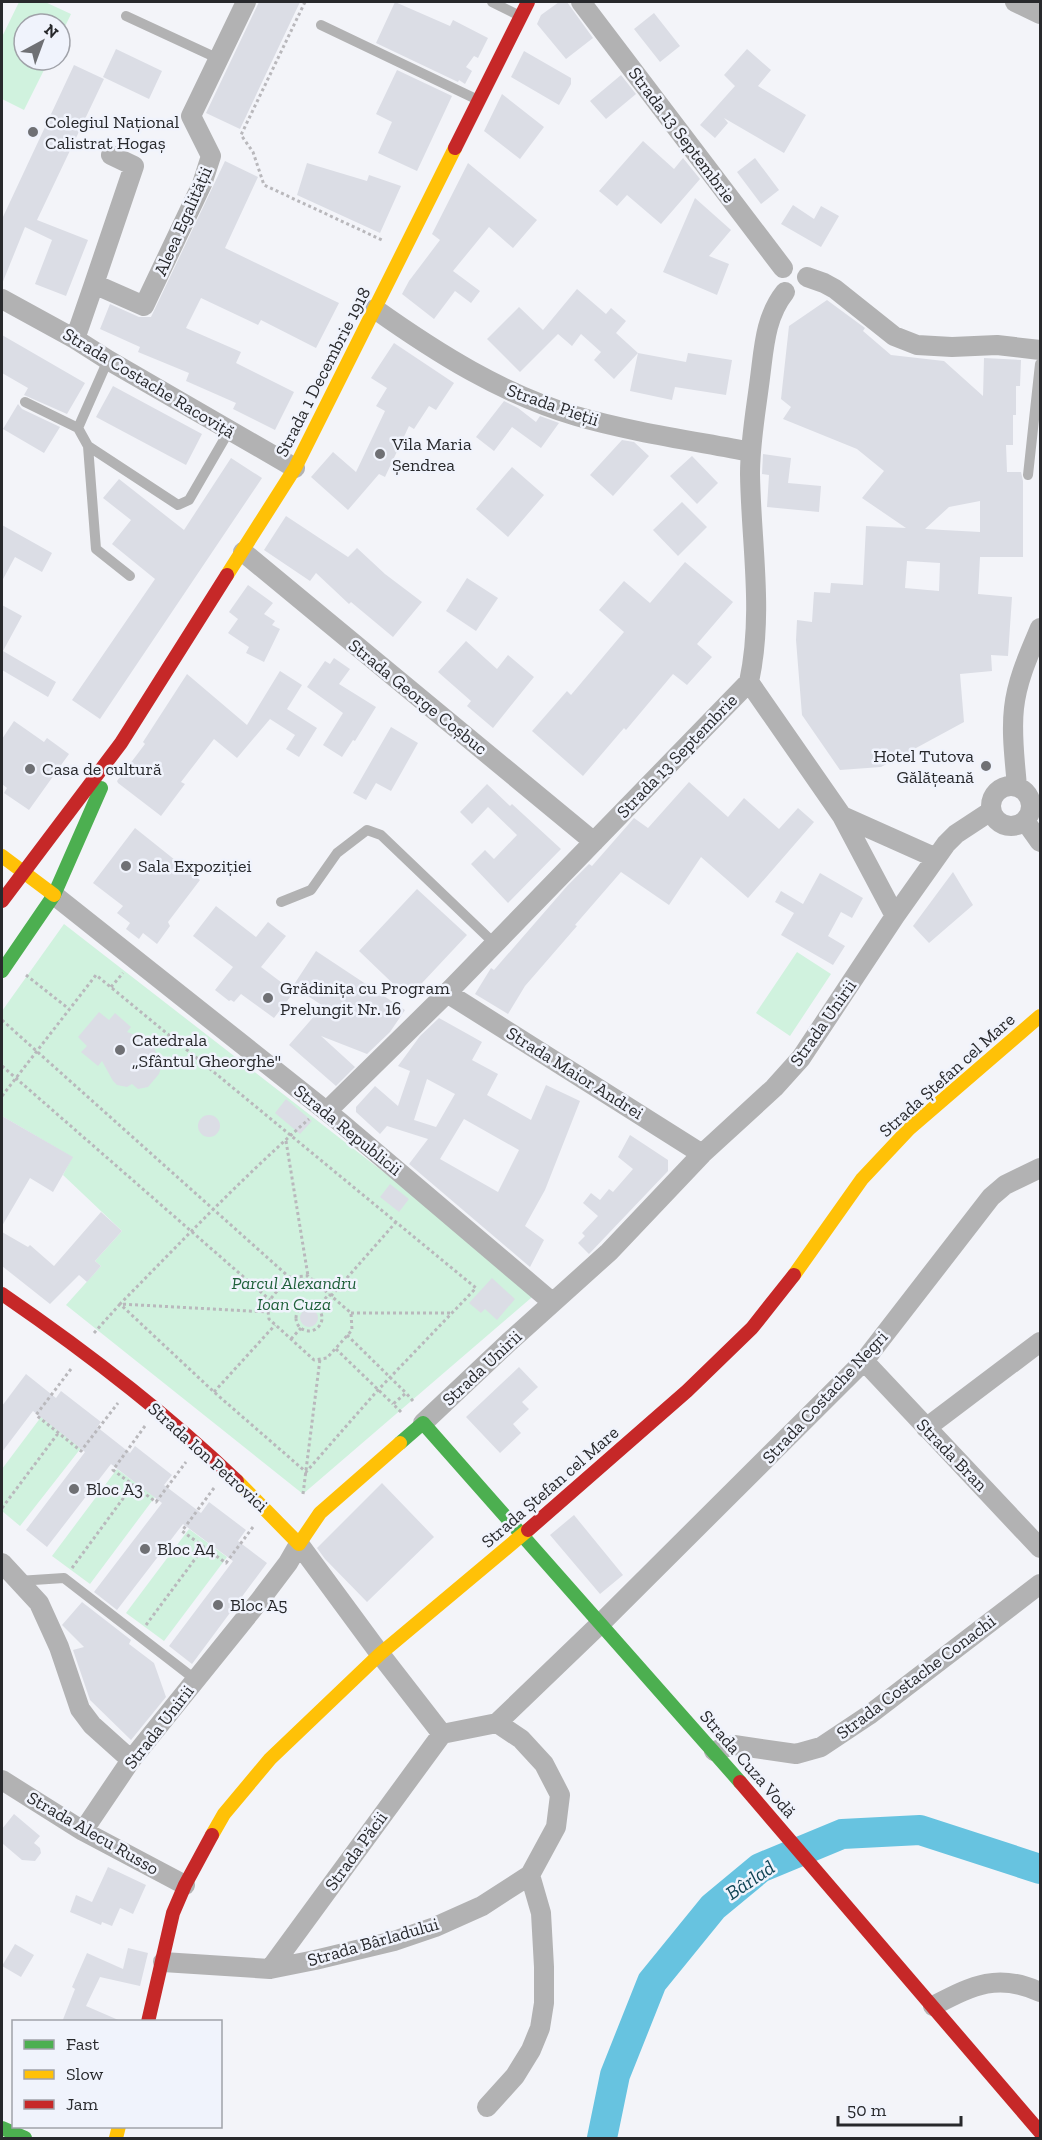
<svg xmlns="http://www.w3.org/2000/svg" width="1042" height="2140" font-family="'Zilla Slab',serif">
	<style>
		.green { fill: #d0f2de }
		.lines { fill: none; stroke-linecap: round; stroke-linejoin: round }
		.river { stroke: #67c3e0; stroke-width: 30 }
		.building { fill: #dbdde5; fill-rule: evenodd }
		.path { stroke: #b9b8bc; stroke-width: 3; stroke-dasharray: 3 3; stroke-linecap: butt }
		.lane { stroke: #b2b2b3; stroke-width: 10 }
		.street { stroke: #b2b2b3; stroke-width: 20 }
		.fast { stroke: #4caf50; stroke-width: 14 }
		.slow { stroke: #ffc107; stroke-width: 14 }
		.jam { stroke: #c62828; stroke-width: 14 }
		.poi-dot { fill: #6f7074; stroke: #f0f3fc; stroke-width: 2 }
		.labels { text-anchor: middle; stroke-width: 5; stroke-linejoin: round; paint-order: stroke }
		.poi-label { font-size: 18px; fill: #28292c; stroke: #f0f3fc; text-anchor: start }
		.street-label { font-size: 18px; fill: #28292c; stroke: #f0f3fc }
		.park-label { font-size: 18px; font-style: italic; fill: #20613b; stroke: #f0f3fc }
		.water-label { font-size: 20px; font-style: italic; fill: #0f4455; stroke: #f0f3fc }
	</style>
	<rect width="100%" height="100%" fill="#f3f4f9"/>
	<!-- green -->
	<path class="green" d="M19,2H45L71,14L60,37V24H24V60H49L24,110L2,99V37Z
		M64,924L538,1292L303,1494L66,1305L101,1266L95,1261L122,1231L63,1175L72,1157L2,1116V1011Z
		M797,952L831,974L790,1036L756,1013Z
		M41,1417L81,1448L20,1526L2,1511V1469Z
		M117,1469L155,1497L90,1584L52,1556Z
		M189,1529L227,1557L164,1641L126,1613Z"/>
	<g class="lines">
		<!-- river -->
		<path class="river" d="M602,2138L615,2075L652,1982L713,1907L760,1868L842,1834L920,1830L1040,1869"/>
	</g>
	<!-- building -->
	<path class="building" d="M259,2H300L240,129L206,113Z
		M395,2L450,26L453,20L488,38L478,58L474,56L466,67L472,71L465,84L459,80L458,82L376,43Z
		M559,2H567L593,38L566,59L537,24L541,15Z
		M654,13L680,46L660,62L634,29Z
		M116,49L162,71L149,99L103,77Z
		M747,49L771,70L758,86L806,115L784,153L724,118L728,123L715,138L700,125L735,86L724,75Z
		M524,51L571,78V84L559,105L511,77Z
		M74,65L104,79L37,220L88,240L66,296L35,284L52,240L25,227L2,284V219Z
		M397,70L452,96L417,171L378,153L392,122L376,114Z
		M621,75L636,94L606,119L590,101Z
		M502,94L544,127L520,159L484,131Z
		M643,141L674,169L683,158L700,179L661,224L627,195L617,206L599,191Z
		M755,158L779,190L761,204L737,172Z
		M225,161L258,177L225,248L339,303L316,348L261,320L258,325L201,298L186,328L241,352L236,363L294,392L275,430L233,409L236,403L186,381L189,373L138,352L140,347L100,329L110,304L139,317H151Z
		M307,163L367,181L369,175L401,186L380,233L297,195Z
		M468,163L537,220L513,248L489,227L453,271L480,291L471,303L455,291L434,319L402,294L409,281L440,240L432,234Z
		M695,198L731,230L709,256L729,264L717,295L663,272Z
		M793,205L814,219L821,206L839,216L821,247L781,224Z
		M577,289L606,314L611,308L626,321L616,333L638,353L614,379L594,360L601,352L581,334L572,346L558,334L520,372L487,339L519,307L543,330Z
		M827,300L865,328L863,331L891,355L944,361L983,396L984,358L1021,360L1020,386H1016V415H1013V445H1006L1007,472H1021L1023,481V557H980L978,594L1012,597L1008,656L991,655L992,671L960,674L964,722L881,767L840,770L802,715L796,640L797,620L812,622L814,592L830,593L831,583L863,585L866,526L906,528L862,498L884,471L857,449L783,419L791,407L781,399L789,326ZM980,501V532L925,529L949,507ZM907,561L940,563L939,591L905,588Z
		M2,335L85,383L67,414L24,395L28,388L2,373Z
		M394,343L454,383L436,410L429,406L414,429L409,426L385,477L379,474L348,510L311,477L333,452L356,472L385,411L376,406L387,388L371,378Z
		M638,353L686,362L688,353L732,360L726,395L675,387L672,400L630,391Z
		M113,386L202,434L186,465L96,417Z
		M504,401L518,408L536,422L540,416L559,423L541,448L512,427L494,451L476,437Z
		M18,404L22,409L60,427L44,453L3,429Z
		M622,440L634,442L649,456L613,496L590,475Z
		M763,454L791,458L788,483L821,486L819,512L767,507L769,475L762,474Z
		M692,456L718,483L697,504L670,476Z
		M231,458L262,478L100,719L72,700L155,579L112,544L131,520L103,498L119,479L184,530Z
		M512,467L544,495L508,537L476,509Z
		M682,502L707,527L678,556L653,530Z
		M286,516L348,557L357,548L385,574L422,602L393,637L351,602L349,604L316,573L310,581L264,550Z
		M2,525L52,553L42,572L15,557L2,581Z
		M685,562L733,602L697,644L712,657L687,685L673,674L626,730L624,728L583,776L532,731L567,691L571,695L624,632L599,610L624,581L650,603Z
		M467,578L498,598L476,631L446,611Z
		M248,585L273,603L264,614L275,621L272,625L280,629L264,662L246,653L249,647L228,633L238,619L229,612Z
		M2,605L22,616L3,651L56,682L48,697L2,670Z
		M466,641L497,669L508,655L534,677L493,728L467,706L471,701L438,672Z
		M334,658L350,669L339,684L376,707L355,741L353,740L342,757L323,745L343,713L307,687L325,661L330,664Z
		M280,671L302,685L287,709L317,728L299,757L286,749L295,735L270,719L237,758L214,739L181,782L185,784L161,816L118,783L117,781L145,744L143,742L187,674L247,725Z
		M14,721L44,742L47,738L69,754L29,810L4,793L7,788L2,784V739Z
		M391,727L418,743L391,791L376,783L366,800L353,793Z
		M689,782L728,817L744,798L779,829L798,808L814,822L748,898L701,857L669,905L621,872L575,925L577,926L525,986L508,1014L475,994L491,968L494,970L568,885L589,864L592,866L634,818L648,828Z
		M487,784L510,806L512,804L561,849L508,903L471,864L485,850L494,859L517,835L488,807L472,824L460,812Z
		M135,828L200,880L168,922L170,926L157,944L143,933L139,939L126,929L130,923L117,913L123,906L93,883Z
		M953,872L973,905L929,943L913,926Z
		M820,873L863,898L852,918L841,912L828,936L845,946L833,965L781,935L794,913L775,902L781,891L803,904Z
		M417,889L467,935L408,998L359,951Z
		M216,906L256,937L268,922L286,936L261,967L294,992L274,1018L241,994L234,1002L231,1000L229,1001L215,990L233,967L193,936Z
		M316,951L405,1010L390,1032L367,1054L321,1036L355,1067L336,1086L289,1045L323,1006L293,986Z
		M99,1012L109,1020L115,1013L131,1027L127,1032L148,1040L153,1043L156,1053L154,1058L160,1063L161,1068L159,1074L148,1087L138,1089L132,1084L127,1087L117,1085L113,1081L102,1061L98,1066L81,1052L87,1046L78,1037Z
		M439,1018L482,1042L472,1060L498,1074L487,1095L531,1120L546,1085L580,1101L545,1190L525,1226L544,1240L530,1267L409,1164L428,1139L387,1126L380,1134L356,1112V1107L375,1086L398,1106L410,1071L398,1066L420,1036ZM427,1079L455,1094L436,1127L414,1120ZM464,1119L519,1150L498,1192L440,1159Z
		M286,1099L312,1121L300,1134L275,1113Z
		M198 1126a11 11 0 1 1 22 0a11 11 0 1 1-22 0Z
		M2,1116L73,1157L53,1192L30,1178L2,1226Z
		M630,1135L668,1160V1171L589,1254L578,1243L585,1236L582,1233L598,1216L583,1203L591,1193L600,1200L609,1189L613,1192L633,1169L618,1157Z
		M390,1184L409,1199L399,1212L380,1197Z
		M101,1212L122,1231L95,1261L101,1266L87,1282L79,1275L50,1304L2,1266V1232L28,1247L30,1245L54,1266Z
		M492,1278L515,1299L497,1320L485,1309L481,1313L469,1303Z
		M300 1318a9 9 0 1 1 18 0a9 9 0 1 1-18 0Z
		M519,1367L538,1387L522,1402L529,1409L513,1424L521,1433L500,1453L466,1417Z
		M26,1374L56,1398L61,1391L101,1422L97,1427L130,1453L135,1446L172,1475L164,1485L201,1513L209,1502L246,1530L238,1541L267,1563L192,1664L169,1646L233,1561L183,1524L117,1610L94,1592L162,1503L111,1464L47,1547L26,1530L85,1452L33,1411L2,1452V1406Z
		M382,1483L434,1537L367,1602L325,1559L317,1548Z
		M574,1515L623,1575L600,1594L550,1535Z
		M82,1602L131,1640L129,1644L154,1663L166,1697L131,1740L90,1700L73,1650L84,1647L62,1625Z
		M14,1814L40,1836L34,1843L40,1848L41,1853L35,1861L22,1860L2,1843V1829Z
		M108,1867L146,1885L133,1914L120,1908L112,1926L102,1922L101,1925L70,1912L76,1895L92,1902Z
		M15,1944L34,1955L21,1977L2,1966Z
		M128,1948L148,1953L140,1986L100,1977L86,2006L123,2022H62L75,1989L72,1987L87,1953L123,1969Z"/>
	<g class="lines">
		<!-- path -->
		<path class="path" d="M305,2L241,135L253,152L264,185L382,240
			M26,975L69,1009
			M111,987L123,973
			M2,1020L289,1277L308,1276L351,1313L352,1330L327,1358L314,1360L269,1319L267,1303L289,1277
			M2,1066L270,1300
			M2,1096L96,975L476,1288L378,1390L306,1472L214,1392L120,1304C182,1241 243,1177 309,1119
			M286,1141L308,1276
			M331,1296L396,1222
			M296 1318a13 13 0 1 1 26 0a13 13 0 1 1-26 0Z
			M317,1308L329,1294
			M351,1313H451
			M94,1333L120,1304L268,1312
			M347,1335L406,1393
			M291,1339L301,1328
			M336,1349L393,1404
			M71,1369L36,1415L81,1451L118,1403
			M214,1392L275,1325
			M401,1412L393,1404L406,1393L413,1401
			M145,1426L113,1470L156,1502L186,1462
			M214,1488L182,1531L226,1563L253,1527
			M303,1494L320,1359
			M2,1508L59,1432
			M72,1568L133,1485
			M146,1625L204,1547"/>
		<!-- lane -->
		<path class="lane" d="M492,2L518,15
			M126,16L219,59
			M321,25L476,99
			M108,360L78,428L88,446L96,549L130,576
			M25,402L78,428
			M88,446L178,505L189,500L229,431
			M1028,475L1040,364
			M281,902L311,890L337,853L367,830L381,835L495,944
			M18,1581L64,1578L196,1680"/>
		<!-- street -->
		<path class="street" d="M581,2L783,268
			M1015,2L1040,14
			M807,277L824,283L835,289L894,336L917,345L952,347L997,345L1040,350
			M94,284L134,166L111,155
			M2,299L75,339L108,360L295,468
			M375,309C437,353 502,394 576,416C631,432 694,441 751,452
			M75,339L94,284L144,306L202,184L211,156L191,116L246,2
			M243,552L594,842
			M749,682L842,816L895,916
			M991 806a20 20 0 1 1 40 0a20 20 0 1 1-40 0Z
			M1017,787C1015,761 1011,734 1014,708C1017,680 1029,654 1040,628
			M842,816L936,858
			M1025,821L1040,842
			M54,895L340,1122L552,1302
			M447,993L702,1154
			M327,1111L447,993L749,682C764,612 751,544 750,474C750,442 756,410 760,378C764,348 765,317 785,292
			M864,1361L1040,1548
			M423,1423L509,1342L609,1252L702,1154L774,1088L801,1058L895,916L946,844L956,834L991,811
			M926,1428L1040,1342
			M2,1563L39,1603L59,1647L80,1709L92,1725L131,1760
			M714,1751L734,1745L796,1754L821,1747L869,1715L1040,1584
			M2,1780L83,1831L185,1885
			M83,1831L131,1760L260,1600L288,1563L299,1544L380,1654L442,1734L497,1723L601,1623L864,1361L991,1197L1005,1185L1040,1168
			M163,1962L270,1969L315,1960L394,1941L435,1927L482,1906L530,1875L556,1827L560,1795L544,1764L521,1739L497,1723
			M270,1969L442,1734
			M933,2006C972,1986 997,1972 1040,1992
			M487,2107L515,2076L531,2050L540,2028L544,2003V1967L541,1913L530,1875"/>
		<!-- fast -->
		<path class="fast" d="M2,971L54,895L101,788
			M400,1443L423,1423L740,1782
			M2,2128L25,2138"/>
		<!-- slow -->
		<path class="slow" d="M227,575L295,468L455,148
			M2,856L54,895
			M794,1275L862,1179L909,1129L1040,1016
			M237,1481L299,1544L320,1513L400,1443
			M212,1835L224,1814L270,1759L380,1654L528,1530
			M116,2138L119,2126"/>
		<!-- jam -->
		<path class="jam" d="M455,148L528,2
			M2,901L121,743L227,575
			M2,1294C85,1351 164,1411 237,1481
			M528,1530L687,1391L752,1328L794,1275
			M740,1782L1040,2132
			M148,2022L173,1913L185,1885L212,1835"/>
	</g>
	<!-- markers -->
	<g class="poi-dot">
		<circle cx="33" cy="132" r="6"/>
		<circle cx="380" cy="454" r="6"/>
		<circle cx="986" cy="766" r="6"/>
		<circle cx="30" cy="769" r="6"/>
		<circle cx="126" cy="866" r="6"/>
		<circle cx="268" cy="998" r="6"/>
		<circle cx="120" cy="1050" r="6"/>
		<circle cx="74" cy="1489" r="6"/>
		<circle cx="145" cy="1549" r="6"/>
		<circle cx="218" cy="1605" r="6"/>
	</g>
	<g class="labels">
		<!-- poi labels -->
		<g class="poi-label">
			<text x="45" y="128">Colegiul Național<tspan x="45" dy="21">Calistrat Hogaș</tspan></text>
			<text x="392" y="450">Vila Maria<tspan x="392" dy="21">Șendrea</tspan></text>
			<text x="974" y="762" text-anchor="end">Hotel Tutova<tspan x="974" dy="21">Gălățeană</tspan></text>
			<text x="42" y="775">Casa de cultură</text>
			<text x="138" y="872">Sala Expoziției</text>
			<text x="280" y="994">Grădinița cu Program<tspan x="280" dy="21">Prelungit Nr. 16</tspan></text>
			<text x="132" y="1046">Catedrala<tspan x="132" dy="21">„Sfântul Gheorghe"</tspan></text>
			<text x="86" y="1495">Bloc A3</text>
			<text x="157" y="1555">Bloc A4</text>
			<text x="230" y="1611">Bloc A5</text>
		</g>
		<!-- street labels -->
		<g class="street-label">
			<text transform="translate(682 135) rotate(53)" y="6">Strada 13 Septembrie</text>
			<text transform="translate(183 221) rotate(-66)" y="6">Aleea Egalității</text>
			<text transform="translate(323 372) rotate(-63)" y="6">Strada 1 Decembrie 1918</text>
			<text transform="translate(149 383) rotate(31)" y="6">Strada Costache Racoviță</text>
			<text transform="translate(553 405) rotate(19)" y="6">Strada Pieții</text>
			<text transform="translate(418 697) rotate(39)" y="6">Strada George Coșbuc</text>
			<text transform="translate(677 756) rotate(-46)" y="6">Strada 13 Septembrie</text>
			<text transform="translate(823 1023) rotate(-55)" y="6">Strada Unirii</text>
			<text transform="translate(575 1073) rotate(32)" y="6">Strada Maior Andrei</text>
			<text transform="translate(947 1075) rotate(-42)" y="6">Strada Ștefan cel Mare</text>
			<text transform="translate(348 1130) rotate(39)" y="6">Strada Republicii</text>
			<text transform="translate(482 1368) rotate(-43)" y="6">Strada Unirii</text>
			<text transform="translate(825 1397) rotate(-47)" y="6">Strada Costache Negri</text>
			<text transform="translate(952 1455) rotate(46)" y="6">Strada Bran</text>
			<text transform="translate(208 1457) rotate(42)" y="6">Strada Ion Petrovici</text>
			<text transform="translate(550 1487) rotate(-41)" y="6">Strada Ștefan cel Mare</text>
			<text transform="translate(916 1677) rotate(-37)" y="6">Strada Costache Conachi</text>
			<text transform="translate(159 1727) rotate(-52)" y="6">Strada Unirii</text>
			<text transform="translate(748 1764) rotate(49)" y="6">Strada Cuza Vodă</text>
			<text transform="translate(93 1833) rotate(30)" y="6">Strada Alecu Russo</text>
			<text transform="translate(356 1851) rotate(-54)" y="6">Strada Păcii</text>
			<text transform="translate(373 1942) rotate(-16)" y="6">Strada Bârladului</text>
		</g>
		<!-- park labels -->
		<g class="park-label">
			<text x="294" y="1289">Parcul Alexandru<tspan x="294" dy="21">Ioan Cuza</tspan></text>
		</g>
		<!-- water labels -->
		<g class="water-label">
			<text transform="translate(750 1880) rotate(-34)" y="7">Bârlad</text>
		</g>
	</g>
	<!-- border -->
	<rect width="1042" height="2140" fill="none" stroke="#28292c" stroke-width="6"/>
	<!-- legend -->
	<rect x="12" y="2020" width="210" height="108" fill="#f0f3fc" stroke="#a0a2a9" stroke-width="1.5"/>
	<rect x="24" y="2040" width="30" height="9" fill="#4caf50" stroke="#a0a2a9" stroke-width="1.5"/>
	<text x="66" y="2050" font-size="18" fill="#28292c">Fast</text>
	<rect x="24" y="2070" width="30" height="9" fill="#ffc107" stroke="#a0a2a9" stroke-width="1.5"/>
	<text x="66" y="2080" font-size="18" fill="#28292c">Slow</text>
	<rect x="24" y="2100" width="30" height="9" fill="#c62828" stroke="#a0a2a9" stroke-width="1.5"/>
	<text x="66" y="2110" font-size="18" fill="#28292c">Jam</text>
	<!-- north arrow -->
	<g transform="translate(42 42) rotate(41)"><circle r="28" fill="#f0f3fc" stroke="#a0a2a9" stroke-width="1.5"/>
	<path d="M0-4.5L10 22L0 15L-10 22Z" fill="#6f7074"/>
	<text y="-9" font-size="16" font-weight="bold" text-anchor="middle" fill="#28292c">N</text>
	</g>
	<!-- scale -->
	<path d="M838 2116v9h123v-9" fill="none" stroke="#28292c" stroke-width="3"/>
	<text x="847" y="2116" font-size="18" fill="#28292c" stroke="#f0f3fc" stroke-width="4.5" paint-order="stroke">50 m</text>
</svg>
